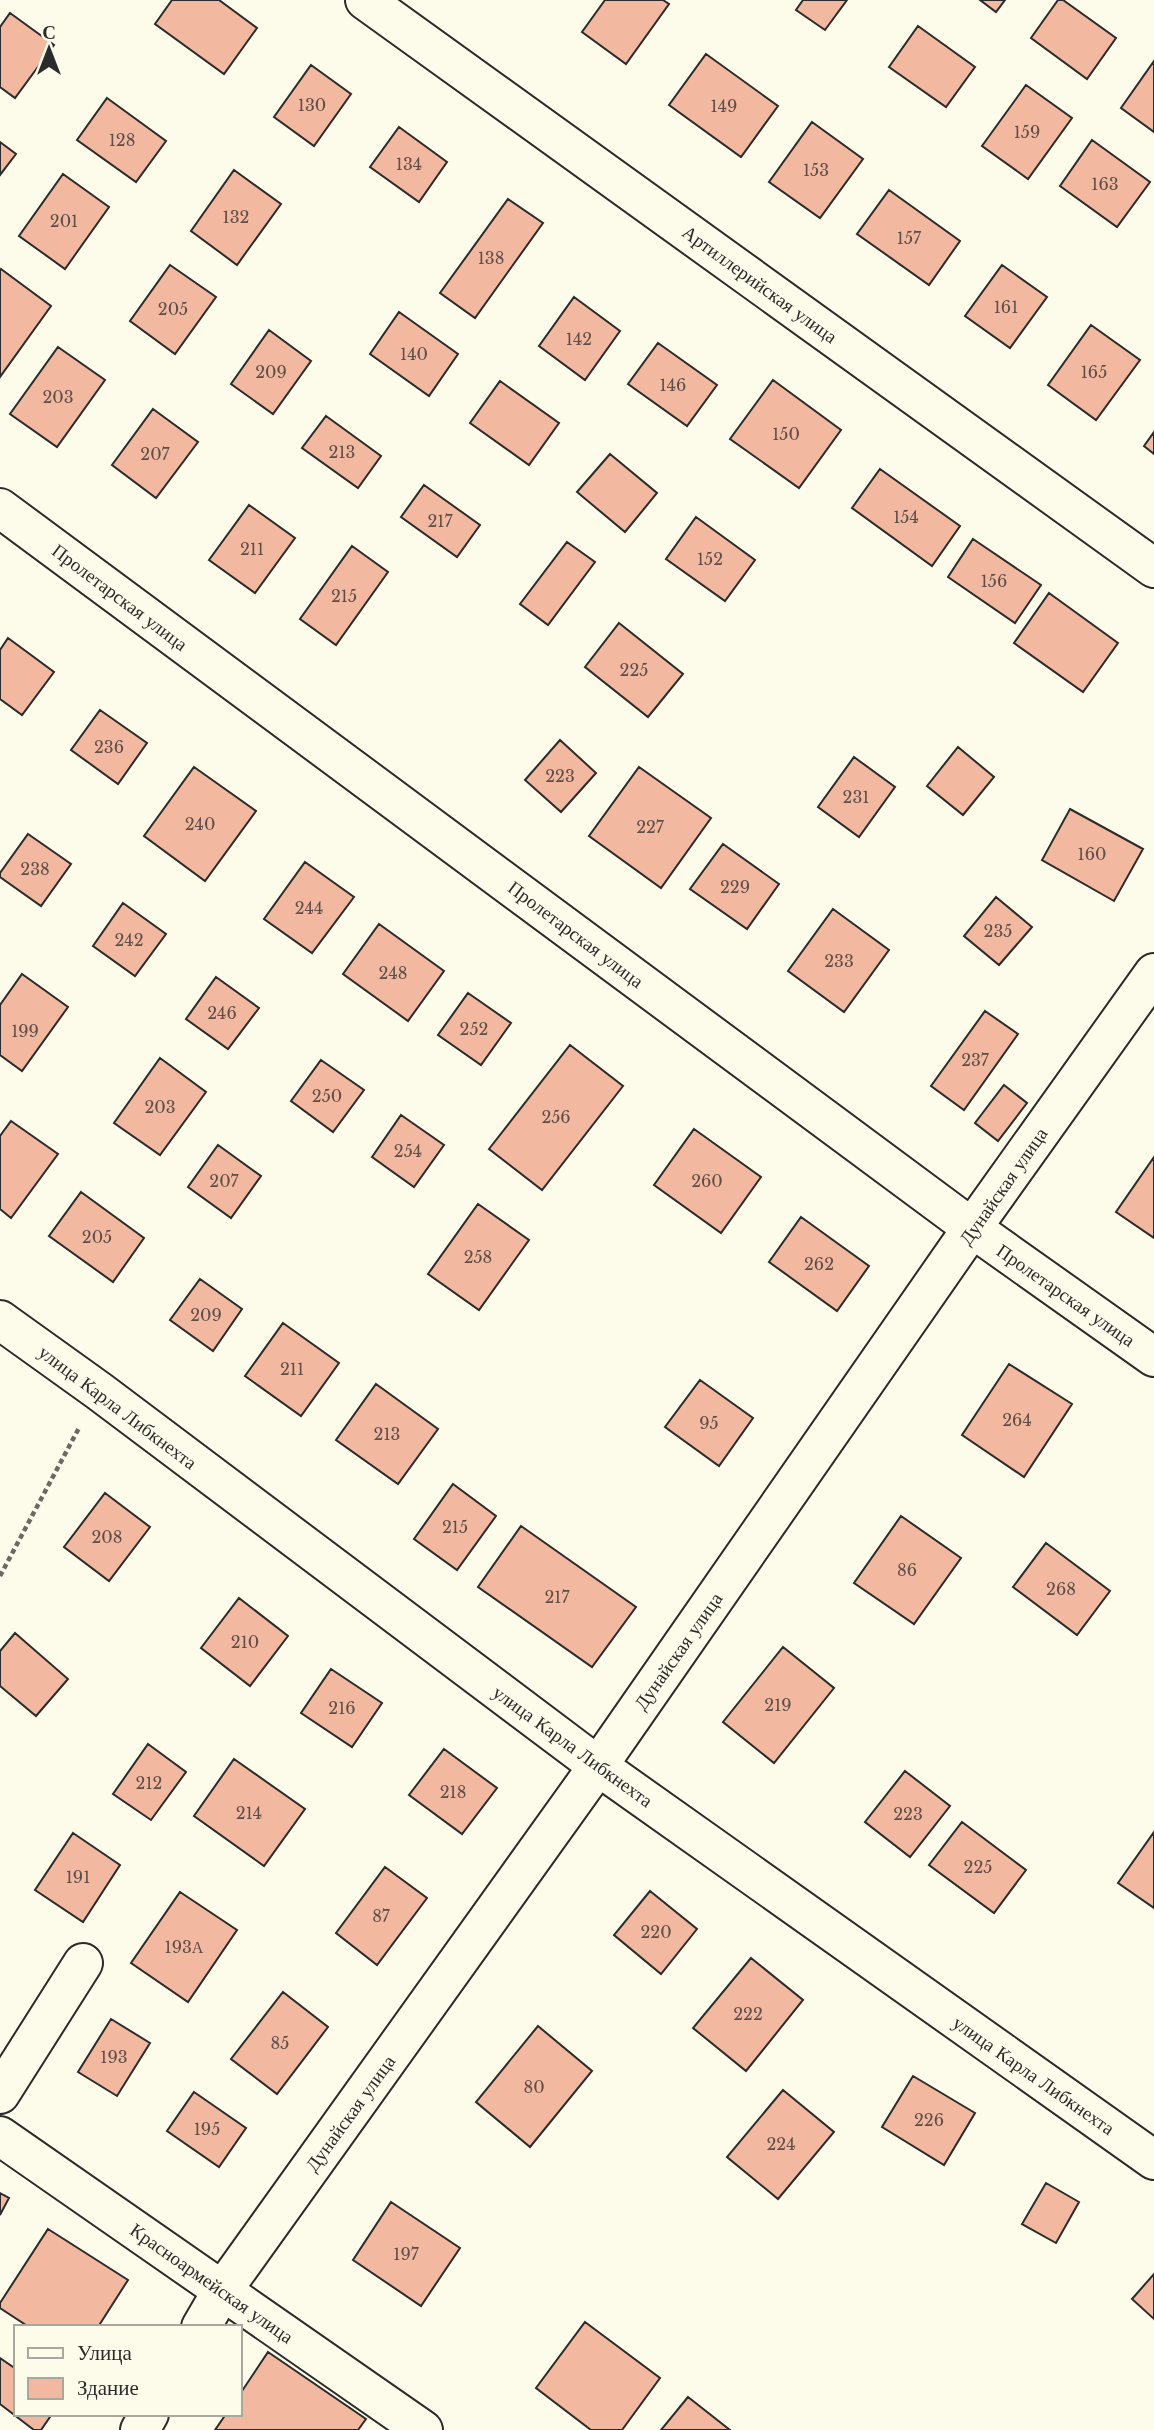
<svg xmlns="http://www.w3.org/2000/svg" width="1154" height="2430" font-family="'Libre Baskerville',serif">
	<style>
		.building { fill: #f2b8a0; stroke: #2b2b2b; stroke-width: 2 }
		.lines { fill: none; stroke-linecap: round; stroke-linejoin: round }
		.minor-casing { stroke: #2b2b2b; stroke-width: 42 }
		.path { stroke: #6a6964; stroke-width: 4.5; stroke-dasharray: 5 3.5; stroke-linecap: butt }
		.minor { stroke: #fdfbea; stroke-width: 38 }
		.labels { text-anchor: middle; stroke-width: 5; stroke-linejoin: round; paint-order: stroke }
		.number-label { font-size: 16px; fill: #5d4e48 }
		.street-label { font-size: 19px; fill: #2b2b2b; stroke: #fdfbea }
	</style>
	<rect width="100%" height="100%" fill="#fdfbea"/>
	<!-- building -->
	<path class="building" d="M172,0H219L257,28L224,74L155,24Z
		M605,0H663L669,4L626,64L582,32Z
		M803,0H847L825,30L796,10Z
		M980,0H1005L996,12Z
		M1058,0H1063L1116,38L1087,79L1031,38Z
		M10,13L54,45L15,98L0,87V27Z
		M918,26L975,67L946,107L889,67Z
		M706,54L778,106L741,157L669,105Z
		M1154,61V132L1121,108Z
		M311,65L351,94L314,146L274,117Z
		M1026,85L1072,118L1028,179L982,146Z
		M107,98L166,141L136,182L77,140Z
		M812,122L863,159L820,218L769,182Z
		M399,127L447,162L419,202L370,167Z
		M1092,140L1150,182L1117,227L1060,186Z
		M0,142L16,154L0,175Z
		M234,170L281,204L237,265L191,231Z
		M63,174L109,207L65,269L19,236Z
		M889,190L960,241L929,285L857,234Z
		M508,199L543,223L475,318L440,293Z
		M170,265L216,297L175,354L130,321Z
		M1002,265L1047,297L1010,348L965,316Z
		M1,269L51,306L0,377V271Z
		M574,297L620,331L585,380L539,346Z
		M399,312L458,354L429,396L370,354Z
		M1091,325L1140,360L1096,420L1048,385Z
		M269,330L311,361L273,414L231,384Z
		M658,343L717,385L687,426L628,384Z
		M58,347L105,380L57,447L10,414Z
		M773,380L841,430L799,488L730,439Z
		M500,381L559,423L529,465L470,423Z
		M153,409L198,442L156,498L112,465Z
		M326,416L381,456L358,488L302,448Z
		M1154,432V454L1144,446Z
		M610,454L657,493L625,532L577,492Z
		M880,469L960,526L932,566L852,508Z
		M424,485L480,525L457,557L401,517Z
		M249,505L295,538L255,593L209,560Z
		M696,517L755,560L725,601L666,559Z
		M973,539L1041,585L1015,623L948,577Z
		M567,542L595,562L548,625L520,604Z
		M352,546L388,572L336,645L300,619Z
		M1049,593L1118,643L1083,692L1014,643Z
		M619,623L683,674L648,717L585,667Z
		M8,638L54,672L22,715L0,699V650Z
		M100,710L147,743L118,784L71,750Z
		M560,740L596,773L561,812L525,780Z
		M958,747L994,777L963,815L927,786Z
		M854,757L895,787L859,837L818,807Z
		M194,767L256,811L205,881L144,836Z
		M639,767L711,818L661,888L589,836Z
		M1070,809L1143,849L1114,901L1042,860Z
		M28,834L71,864L41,906L0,877V873Z
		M723,844L779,884L747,929L690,889Z
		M305,862L354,897L312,953L264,919Z
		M996,897L1032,927L999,965L964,936Z
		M123,903L166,934L135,976L93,946Z
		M833,909L889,950L844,1012L788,971Z
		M379,924L444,971L408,1021L343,974Z
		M22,974L68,1007L22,1071L0,1055V1005Z
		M216,977L259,1008L228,1049L186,1019Z
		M468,993L511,1023L481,1065L438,1035Z
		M985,1011L1018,1034L964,1110L931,1086Z
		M570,1045L623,1086L542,1190L489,1149Z
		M160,1058L206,1092L160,1155L114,1123Z
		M321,1060L364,1090L333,1132L291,1101Z
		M1004,1085L1027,1103L998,1141L975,1123Z
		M401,1115L444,1145L414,1187L372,1157Z
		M11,1121L58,1154L11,1218L0,1209V1136Z
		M694,1129L761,1177L721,1233L654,1185Z
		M218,1145L261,1176L231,1218L188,1187Z
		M1154,1157V1238L1116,1212Z
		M81,1192L144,1238L113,1282L49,1236Z
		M478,1204L529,1240L479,1310L428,1274Z
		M801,1217L869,1266L837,1311L769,1262Z
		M200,1279L242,1309L213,1351L170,1320Z
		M283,1323L339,1363L301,1416L245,1376Z
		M1009,1364L1072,1404L1024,1477L962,1435Z
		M700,1380L753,1418L719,1466L665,1427Z
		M376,1384L438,1429L398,1484L336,1440Z
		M453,1484L496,1516L457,1570L414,1539Z
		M105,1493L150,1527L109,1581L64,1547Z
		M901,1516L961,1558L914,1624L854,1583Z
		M521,1526L636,1607L592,1667L478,1587Z
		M1046,1543L1110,1591L1077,1635L1013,1587Z
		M239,1598L288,1636L250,1686L201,1648Z
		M15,1633L68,1679L36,1716L0,1686V1651Z
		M783,1647L834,1688L774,1763L723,1722Z
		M331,1669L382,1703L352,1747L301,1713Z
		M148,1744L186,1772L151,1820L113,1794Z
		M444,1749L497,1788L462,1834L409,1795Z
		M234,1759L305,1809L264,1866L194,1816Z
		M905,1771L950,1806L910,1857L865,1822Z
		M962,1822L1026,1870L994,1913L929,1865Z
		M1154,1832V1908L1118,1883Z
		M73,1833L120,1865L83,1922L35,1890Z
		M385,1867L427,1898L377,1965L336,1933Z
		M650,1891L697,1929L661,1974L614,1935Z
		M180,1892L237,1930L188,2002L131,1963Z
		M751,1958L803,2000L746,2071L693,2028Z
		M283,1992L328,2027L277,2094L231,2059Z
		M111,2019L150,2043L117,2096L78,2072Z
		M538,2026L592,2071L530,2147L476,2102Z
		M913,2076L975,2113L944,2165L882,2127Z
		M783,2090L834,2132L778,2199L727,2157Z
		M194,2092L246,2128L219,2167L167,2131Z
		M1046,2183L1079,2202L1056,2243L1022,2224Z
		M0,2193L9,2198L0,2215Z
		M391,2202L460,2248L421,2306L353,2260Z
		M48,2229L128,2280L98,2327H29L0,2308V2303Z
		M1154,2274V2319L1132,2299Z
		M585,2322L660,2378L622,2430H591L536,2388Z
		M268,2352L366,2419L358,2430H215L226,2414H240V2394Z
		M0,2358L16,2369V2414H52L41,2430H34L0,2404Z
		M688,2397L730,2430H661Z"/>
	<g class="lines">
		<!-- minor casing -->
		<g class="minor-casing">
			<path id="minor" d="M365,0L1154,568
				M0,508L972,1228L1154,1357
				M0,1320L99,1391L598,1766L1154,2160
				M0,2094L83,1963
				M0,2136L423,2430
				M201,2327L222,2291L598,1766L972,1228L1154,973
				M140,2430L149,2414"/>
		</g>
		<!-- path -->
		<path class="path" d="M0,1576L80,1426"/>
		<!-- minor -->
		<use href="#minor" class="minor"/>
	</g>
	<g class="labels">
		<!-- number labels -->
		<g class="number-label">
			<text x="312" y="111">130</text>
			<text x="724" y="112">149</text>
			<text x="1027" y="138">159</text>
			<text x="122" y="146">128</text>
			<text x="409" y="170">134</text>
			<text x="816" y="176">153</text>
			<text x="1105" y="190">163</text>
			<text x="236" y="223">132</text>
			<text x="64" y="227">201</text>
			<text x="909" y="244">157</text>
			<text x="491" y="264">138</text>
			<text x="1006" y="313">161</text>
			<text x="173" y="315">205</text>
			<text x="579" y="345">142</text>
			<text x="414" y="360">140</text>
			<text x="271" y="378">209</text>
			<text x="1094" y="378">165</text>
			<text x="673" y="391">146</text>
			<text x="58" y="403">203</text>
			<text x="786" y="440">150</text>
			<text x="342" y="458">213</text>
			<text x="155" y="460">207</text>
			<text x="906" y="523">154</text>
			<text x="440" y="527">217</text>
			<text x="252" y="555">211</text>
			<text x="710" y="565">152</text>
			<text x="994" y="587">156</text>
			<text x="344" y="602">215</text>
			<text x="634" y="676">225</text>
			<text x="109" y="753">236</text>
			<text x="560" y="782">223</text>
			<text x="856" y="803">231</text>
			<text x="200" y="830">240</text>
			<text x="650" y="833">227</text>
			<text x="1092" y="860">160</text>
			<text x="35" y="875">238</text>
			<text x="735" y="893">229</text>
			<text x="309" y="914">244</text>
			<text x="998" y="937">235</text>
			<text x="129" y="946">242</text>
			<text x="839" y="967">233</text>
			<text x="393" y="979">248</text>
			<text x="222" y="1019">246</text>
			<text x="474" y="1035">252</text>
			<text x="25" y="1037">199</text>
			<text x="975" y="1066">237</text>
			<text x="327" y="1102">250</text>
			<text x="160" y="1113">203</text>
			<text x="556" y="1123">256</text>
			<text x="408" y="1157">254</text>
			<text x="224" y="1187">207</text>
			<text x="707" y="1187">260</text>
			<text x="97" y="1243">205</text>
			<text x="478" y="1263">258</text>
			<text x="819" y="1270">262</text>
			<text x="206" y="1321">209</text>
			<text x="292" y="1375">211</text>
			<text x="1017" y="1426">264</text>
			<text x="709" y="1429">95</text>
			<text x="387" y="1440">213</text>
			<text x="455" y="1533">215</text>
			<text x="107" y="1543">208</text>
			<text x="907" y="1576">86</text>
			<text x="1061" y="1595">268</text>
			<text x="557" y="1603">217</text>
			<text x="245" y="1648">210</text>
			<text x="778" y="1711">219</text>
			<text x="342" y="1714">216</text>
			<text x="149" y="1789">212</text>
			<text x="453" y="1798">218</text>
			<text x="249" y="1819">214</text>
			<text x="908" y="1820">223</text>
			<text x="978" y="1873">225</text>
			<text x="78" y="1883">191</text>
			<text x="381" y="1922">87</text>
			<text x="656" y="1938">220</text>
			<text x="184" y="1953">193А</text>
			<text x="748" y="2020">222</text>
			<text x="280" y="2049">85</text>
			<text x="114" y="2063">193</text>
			<text x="534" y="2093">80</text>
			<text x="929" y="2126">226</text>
			<text x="207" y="2135">195</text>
			<text x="781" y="2150">224</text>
			<text x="406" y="2260">197</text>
		</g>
		<!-- street labels -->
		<g class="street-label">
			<text transform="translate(760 284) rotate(36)" y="7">Артиллерийская улица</text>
			<text transform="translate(120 597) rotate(37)" y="7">Пролетарская улица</text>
			<text transform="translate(576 934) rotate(37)" y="7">Пролетарская улица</text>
			<text transform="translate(1003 1186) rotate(-55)" y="7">Дунайская улица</text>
			<text transform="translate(1066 1295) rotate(35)" y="7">Пролетарская улица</text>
			<text transform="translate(118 1407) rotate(37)" y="7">улица Карла Либкнехта</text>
			<text transform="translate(678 1651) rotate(-55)" y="7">Дунайская улица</text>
			<text transform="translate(573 1746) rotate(36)" y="7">улица Карла Либкнехта</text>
			<text transform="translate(1034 2075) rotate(35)" y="7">улица Карла Либкнехта</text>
			<text transform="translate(350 2113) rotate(-54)" y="7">Дунайская улица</text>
			<text transform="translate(212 2283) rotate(35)" y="7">Красноармейская улица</text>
		</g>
	</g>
	<!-- legend -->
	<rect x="14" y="2325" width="228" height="91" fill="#fdfbea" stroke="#a9a89e" stroke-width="2"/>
	<rect x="28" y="2348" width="35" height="10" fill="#fdfbea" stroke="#a9a89e" stroke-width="2"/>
	<text x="77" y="2360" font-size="21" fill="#2b2b2b">Улица</text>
	<rect x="28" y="2378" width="35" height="21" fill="#f2b8a0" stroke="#a9a89e" stroke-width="2"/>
	<text x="77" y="2395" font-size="21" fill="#2b2b2b">Здание</text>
	<!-- north arrow -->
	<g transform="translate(49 49)" stroke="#fdfbea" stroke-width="5" paint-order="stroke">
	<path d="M0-5L12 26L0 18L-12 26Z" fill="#2b2b2b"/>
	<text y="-10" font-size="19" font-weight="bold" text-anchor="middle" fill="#2b2b2b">С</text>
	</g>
</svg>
